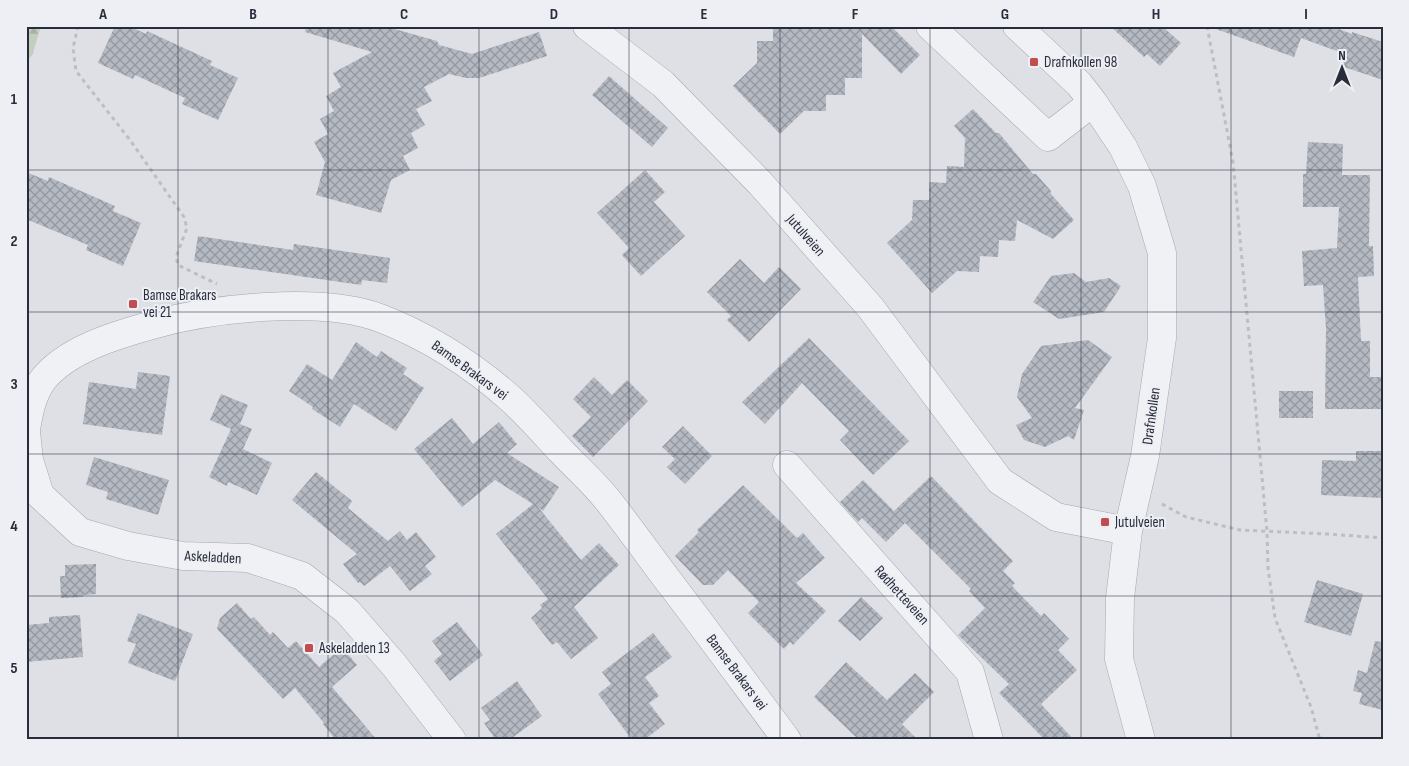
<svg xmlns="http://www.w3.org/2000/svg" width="1409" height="766" font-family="'Sofia Sans Condensed',sans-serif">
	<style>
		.forest { fill: url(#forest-firs) }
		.building { fill: url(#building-cross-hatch) }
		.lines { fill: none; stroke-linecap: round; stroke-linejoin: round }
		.minor-casing { stroke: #a4a7af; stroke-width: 29 }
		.path { stroke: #bcbec5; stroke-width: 3; stroke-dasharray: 4 4; stroke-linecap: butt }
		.minor { stroke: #f0f1f5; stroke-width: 28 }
		.grid { fill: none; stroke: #282d3b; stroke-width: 1; stroke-opacity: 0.55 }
		.poi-dot { fill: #c14d51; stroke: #edeff4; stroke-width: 2 }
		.labels { text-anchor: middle; stroke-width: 4; stroke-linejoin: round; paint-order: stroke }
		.poi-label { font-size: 15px; fill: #282d3b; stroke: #edeff4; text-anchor: start }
		.street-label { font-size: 15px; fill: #282d3b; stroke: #edeff4 }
		.neatline { fill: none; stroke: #282d3b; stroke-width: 2 }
		.grid-label { font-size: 16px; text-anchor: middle; font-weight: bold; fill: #282d3b }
	</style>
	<defs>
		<pattern id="forest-firs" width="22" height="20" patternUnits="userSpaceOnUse" patternTransform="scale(1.25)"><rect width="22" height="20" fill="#c2cfbf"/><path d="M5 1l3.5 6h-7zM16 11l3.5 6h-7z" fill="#a7b2a5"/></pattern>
		<pattern id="building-cross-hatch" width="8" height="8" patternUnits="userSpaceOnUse" patternTransform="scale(1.25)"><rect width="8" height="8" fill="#b5b9c2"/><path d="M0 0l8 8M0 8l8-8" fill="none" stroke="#93979f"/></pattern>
	</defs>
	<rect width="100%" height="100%" fill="#dee0e6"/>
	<!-- forest -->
	<path class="forest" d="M26,26H41L33,53L26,63Z"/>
	<!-- building -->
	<path class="building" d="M115,26H129L146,34L147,31L212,61L210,65L238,78L218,120L182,104L185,98L135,75L133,79L98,63Z
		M306,26H384L437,41L439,45L472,54L539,32L547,56L479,78H466L449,74L424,87L432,101L416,109L425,125L411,133L418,148L403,156L410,170L391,180L381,213L316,195L325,162L314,142L328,134L320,119L334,111L326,96L341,87L333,73L372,52L305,32Z
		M773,26H891L920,55L901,74L862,34V78H845V95H826V111H804L780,134L733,86L757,63V41H773Z
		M1110,26H1162L1181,43L1160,66L1147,54L1144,57Z
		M1217,26H1331L1352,34V32L1383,42V80L1341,66L1345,54L1301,38L1294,57L1216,29Z
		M609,76L668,128L652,147L592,95Z
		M973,109L996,133H999L1033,174H1036L1051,191V194L1074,220L1053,239L1017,220L1015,241L999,240L998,257L980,256L979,272L957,271L932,293L887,243L912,220L913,200H929V182L946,183L947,166L964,167L965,138L954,126Z
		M1308,142L1343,144L1342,175H1370L1369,246H1373L1374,276L1358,277L1361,341H1370V377H1383V409H1325L1326,329L1323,285L1304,286L1302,251L1337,248L1339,207H1303V174H1306Z
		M645,170L665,192L654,202L685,236L641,276L622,255L629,248L597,213Z
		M26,172L48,181L49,177L115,206L113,211L141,223L123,266L86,250L88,245L26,219Z
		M198,236L293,250L294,244L390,258L387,283L362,280L361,285L194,261Z
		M740,259L764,283L779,267L801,289L749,342L727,320L731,316L707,292Z
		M1074,273L1086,282L1109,278L1121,286L1104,312L1059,319L1033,302L1051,276Z
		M809,338L909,441L873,475L840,440L849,431L802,383L765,424L742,402Z
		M1088,340L1112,357L1075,408L1084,410L1074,440L1068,436L1045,447L1024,440L1016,425L1032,418L1017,397L1022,374L1041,346Z
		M356,342L377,357L381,351L407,368L403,374L424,388L396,431L354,404L340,427L312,409L313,407L289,391L307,364L332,380Z
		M138,372L170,376L162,435L83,424L89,382L136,389Z
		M594,377L612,395L627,380L648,401L593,457L572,436L591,417L573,399Z
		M1279,391H1313V418H1279Z
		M221,394L248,405L240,424L252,429L243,449L272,463L257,495L228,482L227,486L209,477L231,429L210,420Z
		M452,418L473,444L499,422L517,444L507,453L559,487L543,511L538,507L581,560L599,543L619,565L574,607L598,638L571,659L557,642L552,645L531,618L542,608L540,605L548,599L496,534L533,504L495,480L462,507L414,449Z
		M683,426L712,456L685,484L667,467L675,459L662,447Z
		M1356,451H1383V498L1321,495L1322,460L1356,461Z
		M94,457L169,480L158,515L106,499L108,492L86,485Z
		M316,472L352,501L348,508L388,541L400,531L407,540L416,532L436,557L425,566L432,574L410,591L390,566L364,586L360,582L358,583L343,564L357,554L292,500Z
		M931,476L1013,561L1003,571L1015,583L1012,586L1041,616L1044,613L1069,639L1058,650L1077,670L1041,704L1074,740H1045L999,693L1009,684L958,635L985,608L969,591L971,589L905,523L886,542L862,518L858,522L840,502L863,480L904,521L894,511Z
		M743,485L797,538L803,533L825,558L796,583L826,611L793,645L790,642L784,649L748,613L759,602L728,570L713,585H703L675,556L699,532L697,530Z
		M96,564V594L83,595V597L61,598L60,576H65V565Z
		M1317,580L1363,594L1351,636L1304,622Z
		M861,597L883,618L860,641L838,621Z
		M237,603L251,619L254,617L270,635L273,632L288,648L296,641L319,667L342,647L357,665L332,687L377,740H336L323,724L324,723L295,688L283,699L217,629L220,618Z
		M138,613L193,634L175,681L128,663L136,644L127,641Z
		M80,615L83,657L26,662V625L49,623V617Z
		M457,622L483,655L450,681L434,661L442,654L432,641Z
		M653,633L672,657L645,677L659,696L649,703L665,724L644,740H632L598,694L611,684L602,672Z
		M1375,641L1383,642V710L1359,704L1362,693L1353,691L1358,670L1367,673Z
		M846,662L887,700L915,673L934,692L902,724L918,740H859L814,697Z
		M517,681L542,716L509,740H496L484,723L490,720L481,708Z"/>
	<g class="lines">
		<!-- minor casing -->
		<g class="minor-casing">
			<path id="minor" d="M587,26L663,84L760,183L870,307L1000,481L1056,517L1128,531
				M930,26L1048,137L1093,102
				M1017,26L1079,84L1093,102L1123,147L1142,186L1162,253V338L1145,456L1128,531L1120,598L1119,659L1141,740
				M26,429C29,413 32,395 42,381C65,350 116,335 152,325C212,308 321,296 380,318C429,337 474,366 512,400C529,416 545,434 561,451C576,467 592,481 606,498C629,527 650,557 673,587C711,637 749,689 787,740
				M26,432L29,460L40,495L80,532L128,546L183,556L248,558L302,576L347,611L394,665L452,740
				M787,465L970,672L989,740"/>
		</g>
		<!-- path -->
		<path class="path" d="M78,26L73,48L76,71L130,140L184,217L187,228L176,257L178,265L217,284
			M1207,26L1233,162L1267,532L1268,568L1275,618L1311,707L1320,740
			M1162,504L1186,517L1240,530L1327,534L1383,538"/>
		<!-- minor -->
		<use href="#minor" class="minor"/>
	</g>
	<!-- grid -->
	<path class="grid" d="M178,26V740M328,26V740M479,26V740M629,26V740M780,26V740M930,26V740M1081,26V740M1231,26V740M26,170H1383M26,312H1383M26,454H1383M26,596H1383"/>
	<!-- markers -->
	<g class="poi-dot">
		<rect x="1029" y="57" width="10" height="10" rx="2.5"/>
		<rect x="128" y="299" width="10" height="10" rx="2.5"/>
		<rect x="1100" y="517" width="10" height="10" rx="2.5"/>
		<rect x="304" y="643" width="10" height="10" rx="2.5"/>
	</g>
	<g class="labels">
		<!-- poi labels -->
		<g class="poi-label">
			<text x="1044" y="67">Drafnkollen 98</text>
			<text x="143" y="300">Bamse Brakars<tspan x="143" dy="17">vei 21</tspan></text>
			<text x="1115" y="527">Jutulveien</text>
			<text x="319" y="653">Askeladden 13</text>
		</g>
		<!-- street labels -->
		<g class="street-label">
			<text transform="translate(806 235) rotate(49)" y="5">Jutulveien</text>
			<text transform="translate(470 370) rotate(36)" y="5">Bamse Brakars vei</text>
			<text transform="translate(1151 416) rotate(-82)" y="5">Drafnkollen</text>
			<text transform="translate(213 557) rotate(3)" y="5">Askeladden</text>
			<text transform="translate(902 595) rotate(48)" y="5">Rødhetteveien</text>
			<text transform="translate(737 672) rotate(53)" y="5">Bamse Brakars vei</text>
		</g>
	</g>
	<!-- border -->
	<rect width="1409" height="766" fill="none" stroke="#edeff4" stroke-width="55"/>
	<!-- north arrow -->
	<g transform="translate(1342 68)" stroke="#edeff4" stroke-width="4" paint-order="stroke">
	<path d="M0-4L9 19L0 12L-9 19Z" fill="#282d3b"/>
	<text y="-8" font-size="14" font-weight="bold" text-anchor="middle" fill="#282d3b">N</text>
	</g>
	<rect x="28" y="28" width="1354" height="710" class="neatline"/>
	<g class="grid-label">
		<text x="103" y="19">A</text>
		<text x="253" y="19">B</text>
		<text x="404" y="19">C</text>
		<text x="554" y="19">D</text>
		<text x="704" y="19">E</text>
		<text x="855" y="19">F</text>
		<text x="1005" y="19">G</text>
		<text x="1156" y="19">H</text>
		<text x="1306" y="19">I</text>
		<text x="14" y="104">1</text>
		<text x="14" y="246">2</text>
		<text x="14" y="389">3</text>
		<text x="14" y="531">4</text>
		<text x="14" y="673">5</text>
	</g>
</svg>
